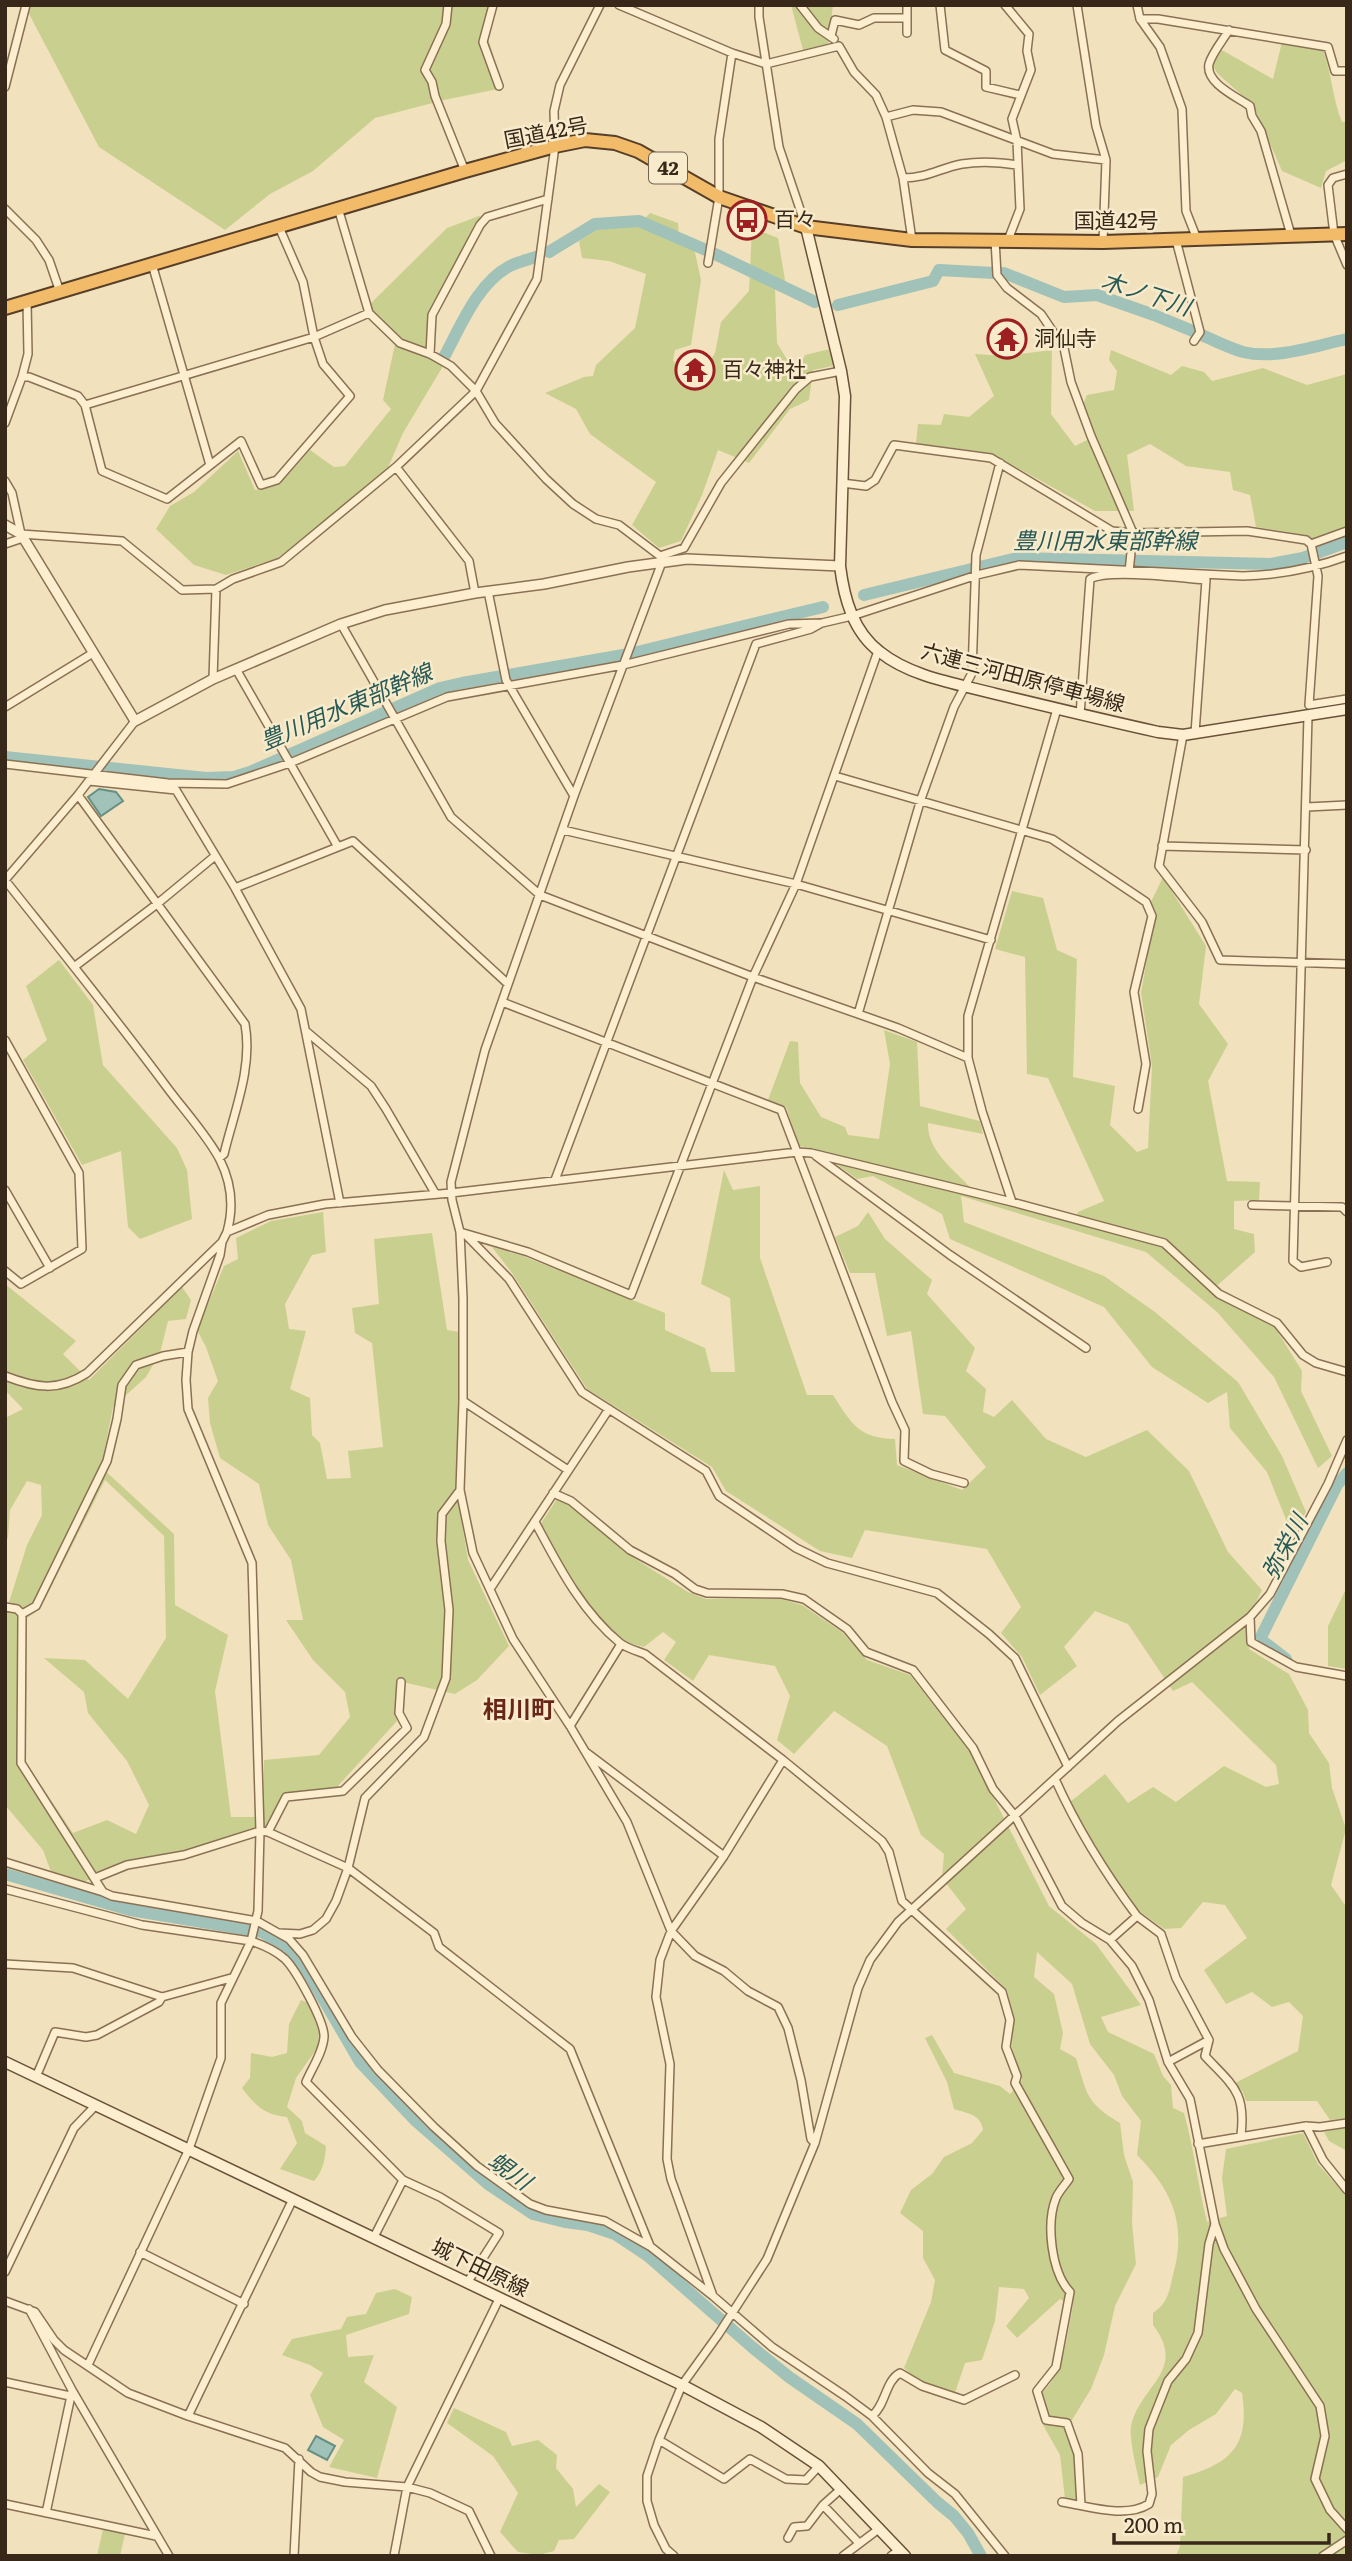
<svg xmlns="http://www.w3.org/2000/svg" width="1352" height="2561" font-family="Literata,'Noto Sans JP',serif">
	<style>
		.green { fill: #c9d08f; fill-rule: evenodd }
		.water { fill: #a0c2b8; stroke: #679085; stroke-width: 2 }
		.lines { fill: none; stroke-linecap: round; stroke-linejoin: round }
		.river { stroke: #a0c2b8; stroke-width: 12 }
		.minor-casing { stroke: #8a7054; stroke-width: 10 }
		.tertiary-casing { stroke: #8a7054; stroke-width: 12 }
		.secondary-casing { stroke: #6b5138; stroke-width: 13 }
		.trunk-casing { stroke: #573e29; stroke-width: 16 }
		.minor { stroke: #fceecf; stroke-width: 7 }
		.tertiary { stroke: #fceecf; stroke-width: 9 }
		.secondary { stroke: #fceecf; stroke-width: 10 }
		.trunk { stroke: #f1bb6a; stroke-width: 12 }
		.labels { text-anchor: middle; stroke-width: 5; stroke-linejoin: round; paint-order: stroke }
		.shield { fill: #f8ebcc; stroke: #72624f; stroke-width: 2 }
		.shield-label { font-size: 19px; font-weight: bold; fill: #38281a }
		.street-label { font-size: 21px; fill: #38281a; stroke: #f8ebcc }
		.poi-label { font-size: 21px; fill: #38281a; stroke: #f8ebcc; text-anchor: start }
		.water-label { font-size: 23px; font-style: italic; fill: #285955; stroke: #f8ebcc }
		.quarter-label { font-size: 24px; font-weight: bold; fill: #682616; stroke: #f8ebcc }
	</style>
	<rect width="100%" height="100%" fill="#f1e1bc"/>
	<!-- green -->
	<path class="green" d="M22,5H497L488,38L503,88L444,100L375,118L313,171L270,194L225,230L99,147L28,12Z
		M791,5H833L828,46L803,50Z
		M1282,42L1322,48C1332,72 1332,98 1342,122H1347V160L1326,171L1321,188L1282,171L1253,105L1218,74L1212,65L1220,49L1273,79Z
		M650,213L678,223L679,240L694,248L701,280L691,345L675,350L673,360L687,382L704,385L707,366L715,353L721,322L749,291L752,228L778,238L787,292L775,289L777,343L795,373L805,355L830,349L833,366L813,370L809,400L790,409L749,463L718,450L702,495L681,541L659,548L632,525L656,482L590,434L576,409L545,393L584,377L593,376L596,365L635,328L646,274L609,261L582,258L579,241L603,226H638Z
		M479,216L488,221L436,317L434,352L449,356L403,433L387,470L278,558L226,575L194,565L156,529L170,506L194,492L238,451L255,490L280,484L310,450L334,467L345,466L391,409L383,400L395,344L364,310L447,228Z
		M1052,350L1051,414L1075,446L1095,436L1083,405L1087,395L1114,390L1117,371L1109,360L1111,350L1171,375L1182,366L1204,372L1212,381L1263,368L1307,385L1347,374V527L1312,541L1306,535L1256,527L1250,495L1233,490L1230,472L1186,466L1150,444L1127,455L1134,511H1095L991,453L916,443L918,424L941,425L944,414L969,417L994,396L975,354L1003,356Z
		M1163,877L1206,946L1199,1004L1228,1044L1208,1081L1227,1181L1260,1182L1259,1200L1234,1201V1229L1254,1234L1255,1252L1211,1291L1216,1297L1274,1326L1302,1371L1301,1391L1332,1456L1318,1468L1274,1377L1217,1312L1146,1252L961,1196L964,1222L1104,1276L1155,1312L1238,1382L1282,1456L1306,1512L1293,1537L1267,1472L1230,1428L1227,1392L1208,1403L1152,1367L1104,1307L950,1239L942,1214L873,1176L857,1179L815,1149L799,1146L786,1107L768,1100L790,1041L798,1042L800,1083L821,1117L845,1127L848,1135L879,1139L890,1064L884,1030L917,1042L920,1106L980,1121L983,1134L928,1123C927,1150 952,1168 970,1187V1194L1076,1221L1078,1212L1104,1201L1048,1078L1027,1074L1025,957L995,949L1012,891L1043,898L1057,950L1077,959L1073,1077L1115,1086L1110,1125L1137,1152L1148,1148L1152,1066L1141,993L1155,914L1151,902Z
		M59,960L93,1005L103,1065L177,1148L187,1170L192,1219L140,1239L128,1227L121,1151L82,1165L23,1060L47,1040L26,986Z
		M724,1170L733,1190L760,1186V1258L807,1395H833C852,1424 858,1438 895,1439L897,1465L962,1490L986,1467L945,1416L923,1414L911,1331L887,1336L875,1273H850L835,1237L858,1226L868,1212L885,1239L932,1280L927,1294L975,1348L966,1371L986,1389L983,1412L994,1417L1012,1400L1046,1439L1086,1457L1147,1430L1189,1471L1228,1552L1262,1590L1249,1617V1649L1289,1674L1308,1710L1309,1733L1329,1763L1332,1788L1346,1829L1331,1885L1347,1908V2118L1330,2120L1317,2101H1246L1243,2092L1235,2083L1298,2051L1303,2016L1289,2002L1272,2007L1252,1992L1226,2004L1204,1970L1247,1938L1225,1905L1203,1902L1181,1928L1164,1929L1138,1910L1111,1872L1070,1802L1105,1774L1128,1803L1153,1787L1176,1802L1224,1766L1266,1787L1279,1784L1276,1765L1192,1682L1173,1691L1128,1624L1095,1611L1064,1647L1077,1666L1040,1695L1022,1657L1001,1633L1021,1607L987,1549L865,1530L852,1558L820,1551L726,1491L712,1467L587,1389L512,1273L492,1247L523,1256L665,1313V1330L705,1348L711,1372H735L730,1298L701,1284Z
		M323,1212L326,1252L312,1255L285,1304L289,1329L306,1331L290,1389L310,1398L312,1435L320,1443L327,1479L351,1478L348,1451L383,1447L372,1343L355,1333L352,1308L379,1304L374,1239L432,1233L447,1330L460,1332L456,1489L468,1560L509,1646L477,1680L455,1694L398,1681L394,1712L397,1721L337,1787L284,1794L266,1829H254L183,1852L127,1861L84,1882L51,1872L43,1850L5,1805V1615L27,1545L42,1515L41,1485L27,1481L10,1510L8,1537L5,1544V1418L23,1409L5,1390V1284L76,1341L63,1354L89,1380L182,1287L191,1300L186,1319L168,1321L160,1353L146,1377L113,1407L101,1467L174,1534L175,1605L228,1635L215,1691L231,1817H263L264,1760L319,1755L350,1717L345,1692L313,1660L286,1620H303L291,1560L268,1525L259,1484L220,1458L210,1423L208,1398L218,1381L206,1347L197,1330L224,1266L238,1259L236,1238L271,1221ZM105,1480L164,1536L166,1638L128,1699L85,1660L44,1658L84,1692L88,1713L127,1761L149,1805L136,1834L107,1820L73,1833L26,1763L27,1618L40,1609Z
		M557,1499L570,1505L629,1555L688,1592L706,1599H781L802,1605L842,1632L867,1660L910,1675L969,1750L1049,1906L1096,1944L1141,2005L1101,2017L1108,2032L1154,2054L1163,2076L1171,2085L1173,2108L1184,2113C1194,2149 1198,2185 1207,2222L1227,2216L1222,2178L1226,2149L1303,2133L1318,2164L1347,2197V2556H1176L1180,2546L1183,2477C1231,2463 1250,2446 1242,2393L1235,2389L1216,2414L1189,2430L1171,2445L1158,2477L1140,2485C1137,2470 1129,2440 1131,2426C1140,2385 1188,2371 1153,2325V2313C1168,2303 1169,2292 1173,2275C1187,2225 1173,2191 1137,2155L1141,2121L1122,2096L1114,2075L1090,2044L1072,1984L1037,1952L1034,1977L1054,1994L1063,2033L1060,2049L1076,2058C1087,2094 1086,2103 1120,2123L1124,2155L1133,2182L1132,2223L1136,2264L1115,2306L1104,2355L1091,2389L1072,2420L1064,2421L1074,2455L1077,2504L1065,2499L1060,2455L1043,2425L1035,2398C1065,2378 1066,2339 1073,2305L1060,2299L1017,2338L1006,2326L1029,2298L1024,2289L999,2287L995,2321L982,2360L965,2363L955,2393L923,2384L904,2368L931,2302L935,2280L923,2258V2231L900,2213L911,2190L932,2174L944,2157L972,2143L983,2130C981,2114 966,2113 954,2109L947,2082L925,2038L932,2035L954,2073L1000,2086L1010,2094L1022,2080L1012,2047L1013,2019L1007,1990L946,1929L966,1909L942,1878L944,1854L921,1835L887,1746L834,1711L794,1754L777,1740L790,1696L775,1666L709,1655L693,1681L664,1660L676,1642L663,1632L644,1647C638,1645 629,1644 623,1640C590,1616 561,1560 540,1525Z
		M1347,1587V1669L1328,1666V1626Z
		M301,2000L308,2003L319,2032L318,2047L296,2078L287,2107L302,2121L305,2133L326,2146C325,2160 323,2171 314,2181L280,2169L297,2143L287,2117C264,2115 255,2105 242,2088L250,2078L251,2053L272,2057L287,2053L289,2024Z
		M1347,2127V2151L1329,2141L1324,2132Z
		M395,2289L412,2297L409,2314L346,2335L348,2357L374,2355L364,2382L397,2407L377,2478L329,2467L344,2440L323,2427L310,2395L323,2373L310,2365L282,2355L292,2339L341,2329L347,2317L366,2314L376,2293Z
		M454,2408L506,2432L512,2446L538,2440L557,2455L556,2468L573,2489L576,2507L599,2484L610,2492L574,2539L559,2540L554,2551L539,2555L518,2552L500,2532L518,2493L493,2456L447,2423Z
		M103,2529L125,2534L120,2556H97Z"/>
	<!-- water -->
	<path class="water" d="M99,789L116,792L123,801L101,816L88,797Z
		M316,2436L335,2446L327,2460L308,2450Z"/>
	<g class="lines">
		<!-- river -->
		<path class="river" d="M549,252L595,224L639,221L706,250
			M715,254L815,302
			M1004,273L1064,297L1097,295L1154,315L1195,332
			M838,305L933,281L939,270L994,273
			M1202,335C1215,341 1229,348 1243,352C1276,360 1314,346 1347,339
			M443,359C460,328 477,283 510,266C518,262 527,260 536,257
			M864,595L1017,558L1271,564L1303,558L1347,542
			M5,757L206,778L234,777L250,772L440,688L462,683L629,654L823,607
			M1286,1659L1260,1639L1337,1485L1347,1473
			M5,1874L130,1910L262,1932L288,1947L307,1971L360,2062L416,2121L488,2184L533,2214L565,2222L588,2225L615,2234L648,2256L752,2347L789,2377L857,2424L937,2502L954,2516L968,2533L981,2556"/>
		<!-- minor casing -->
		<g class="minor-casing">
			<path id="minor" d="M448,5L446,24L425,70L432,82L435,96L465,171
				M493,5L483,42L499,86
				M619,5L732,53L766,64L839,46L854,72L876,95L886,117L903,178L912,240
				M759,5V17L779,147L806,227
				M800,5L818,28L834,39
				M907,5V33
				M940,5L945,50L986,71V87L1020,95
				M1005,5L1029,34L1027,51L1031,70L1012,119L1017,141L1020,209L1008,240
				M1077,5L1096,126L1106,160L1103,242
				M1137,5L1140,19L1160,47L1182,109L1186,211L1197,239
				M1140,19H1158L1328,47L1335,71H1347
				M1229,30C1223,40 1212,53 1209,64C1205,83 1237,97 1250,106L1252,116L1261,131L1291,235
				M831,36L835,20L859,25L874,18H906
				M5,87L26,5
				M886,117L913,110L941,112L1053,154L1106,160
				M1347,174L1333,178L1328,185L1334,234L1347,265
				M903,178C928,178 940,168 962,164C980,161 999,162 1017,165
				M338,208L369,313L400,343L430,354L451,366L476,391L495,423L546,479L573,504L596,519L619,525L660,556L662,562L574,796L485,1050L451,1182L452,1200L460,1232L463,1298V1401L460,1490L473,1553L513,1639L570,1726L627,1822L671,1931L695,1956L724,1971L748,1991L778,2007L788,2028L801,2080L811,2139L815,2143
				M5,209L36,240L49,260L60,292
				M995,240L997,275L1007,288L1041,314L1064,348L1071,382L1091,436L1133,533L1129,572
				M1176,240L1200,332L1194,341
				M708,263L719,197V139L732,53
				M152,264L210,465
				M430,354L432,315L480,225L487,217L548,199
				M22,377H29L78,396L85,405L102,471L167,499L241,441L261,485L277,480L350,396L323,364L314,337L303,282L279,227
				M85,405L314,337L369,313
				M5,423L22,377L28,354L27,301
				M396,467L469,561L475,593
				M5,481L12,493L21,534L122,541L182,590L216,589L233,579L281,562L396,467L476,391L537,279L555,146L554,111L560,85L600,5
				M842,483L866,486L875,480L894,445L991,458L1112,531L1133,533L1247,531L1306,540L1311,544L1318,576L1309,705L1347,699
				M5,544L23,538
				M1311,544L1347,531
				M660,556L684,548L721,483L796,389L810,377L841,371
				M488,591L506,680L574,796
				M341,624L451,817L540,895L753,977L898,1028L968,1058
				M236,669L338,847
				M213,679L216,589
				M5,707L93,653
				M1080,715L1090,579C1109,569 1181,578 1206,580L1195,733
				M1308,716L1293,1261L1301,1267L1327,1262
				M135,721L78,795L5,880C59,948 114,1016 166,1086C182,1108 208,1136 220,1160C232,1184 234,1207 227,1232
				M1183,735L1159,866L1202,922L1220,960L1347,964
				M5,764L168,783L227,784L290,763L447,697L623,665L789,624L822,623L852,616L977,575L1019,565L1243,576C1280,575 1312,569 1347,556
				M835,776L1052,839L1146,902L1152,916L1134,992L1146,1064L1138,1109
				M89,781L176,790L235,888L301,1009L340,1203
				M78,795L245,1024C253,1068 234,1112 224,1154L219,1158
				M1307,807L1347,805
				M563,830L796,884L991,940
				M1162,846L1306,850
				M235,888L353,841L508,984
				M74,967L157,904L215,856
				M502,1002L781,1110L892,1402L905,1430L904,1461L931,1474L964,1483
				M858,1014L921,799L954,707L972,673L976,555L1000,463
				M307,1032L371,1086L386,1109L435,1193
				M5,1040L79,1173L82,1249L21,1284L5,1271
				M816,1156L950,1255L1086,1348
				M555,1180L756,644L811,629L820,624
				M5,1190L50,1268
				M1012,1202L982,1111L968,1058V1016L1057,709
				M1252,1205L1342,1207L1347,1212
				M460,1232L528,1252L631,1295L753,977L796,884L878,651
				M465,1234L509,1279L582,1392L706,1471L719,1496L796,1548L827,1563L937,1593L989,1634L1015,1658L1068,1767
				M5,1376C36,1388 58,1392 87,1373L222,1242L227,1232L268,1215L325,1204L451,1193L797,1152L811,1153L1012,1202L1164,1243L1219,1294L1277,1323L1303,1355L1316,1363L1347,1372
				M463,1401L568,1470
				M553,1493L571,1501L630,1550L675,1574L695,1589L707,1593L782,1594L804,1599L847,1629L866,1652L913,1670L973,1748L993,1789L1015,1816L1062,1906L1082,1923L1110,1940L1132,1966L1149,2000L1168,2062L1190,2099L1215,2224L1224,2249L1256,2309L1320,2406L1325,2436L1315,2479L1330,2510L1347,2529
				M535,1522C558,1565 581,1611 620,1643C626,1648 637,1651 645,1654L783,1760L882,1841L889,1852L902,1901L1002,1992L1010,2020L1006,2047L1017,2076L1015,2083L1069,2179C1065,2185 1059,2191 1056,2198C1046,2223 1051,2272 1070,2292L1056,2367L1037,2391L1046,2420L1067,2423L1078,2454L1081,2505
				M490,1589L609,1409
				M5,1607L17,1609L22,1614
				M22,1614L21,1763L103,1892L112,1896L257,1921L289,1939L303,1955L352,2037L378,2070L434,2127L477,2166L530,2204L546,2210L605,2221L651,2247L713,2296L772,2347L845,2396L872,2416L928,2473L955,2494L1005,2556
				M22,1614L36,1606L107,1461L117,1419L122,1385L136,1365L163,1356L188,1352
				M1250,1617L1251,1642L1296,1667L1347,1676
				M570,1726L621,1644
				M587,1753L724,1856
				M1055,1779C1077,1828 1105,1873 1137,1916L1110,1940
				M268,1832L286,1797L343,1791L407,1728L399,1713L401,1682
				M5,1862L103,1892
				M95,1878L127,1865L184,1855L260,1831L268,1832L348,1868L434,1933L439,1947L570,2049L650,2246
				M5,1889L142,1925L251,1941C263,1945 276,1951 285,1959C296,1970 325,2022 324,2037C323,2052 312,2068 306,2082L403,2180L440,2197L499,2233L467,2283
				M1137,1916L1161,1934L1176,1978L1209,2040L1205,2056C1233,2086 1246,2092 1241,2135
				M279,1933L300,1934L313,1930L326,1919L336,1901L348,1868L365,1798L424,1737L446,1678L449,1610L441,1541L442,1514L460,1490
				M5,1964L73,1968L162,1997
				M1168,2062L1209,2040
				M36,2077L55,2032L86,2037L97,2035L159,2002L162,1997L231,1978
				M1306,2126L1323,2160L1347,2190
				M1198,2144L1306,2126L1320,2127L1347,2123
				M374,2237L403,2180
				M140,2252L244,2304
				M5,2272L74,2128L96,2105
				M713,2296L671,2179L667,2159L670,2064L656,1997L660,1960L671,1931L724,1856L783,1760
				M5,2301L35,2312L54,2340L64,2350L128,2393L188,2416L285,2448L311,2472L320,2477L345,2482L407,2487L430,2493L469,2511L491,2556
				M29,2309L72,2390L169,2556
				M88,2365L189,2149L221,2058V2003L251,1941L258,1911L260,1831L252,1563L188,1409L186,1380L188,1352L193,1331L220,1255L222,1242
				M5,2382L70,2396
				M188,2416L293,2199
				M872,2416C886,2405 885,2381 900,2373L922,2386L964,2400L1015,2375
				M659,2440L724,2479L750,2459L786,2479L806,2480L819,2466
				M1062,2502C1088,2506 1125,2519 1149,2504L1152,2494L1147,2451L1149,2429L1168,2381L1186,2359L1198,2333L1209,2244L1215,2224
				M5,2504L156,2536
				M823,2505L858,2542
				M46,2513L72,2391
				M788,2538L794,2527L807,2526L823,2505L842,2488
				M294,2556L299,2459
				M394,2556L407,2487L499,2299
				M674,2556L666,2549L654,2525L647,2501V2476L659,2440L682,2385L718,2335L767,2259L815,2143L858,1988L870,1960L898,1922L1118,1721L1250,1617L1270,1594L1328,1484L1347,1440
				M843,2556L880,2528
				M891,2556L900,2549
				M1323,2556L1347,2540"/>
		</g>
		<!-- tertiary casing -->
		<g class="tertiary-casing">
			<path id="tertiary" d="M5,525L21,534L135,721L213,679L341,624L385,610L475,593L544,584L628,567L687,559L840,566"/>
		</g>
		<!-- secondary casing -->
		<g class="secondary-casing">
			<path id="secondary" d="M806,227L841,371L845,396L840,566C844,598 853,632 880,652C911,677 958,684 996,694C1050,707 1104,720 1158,732L1183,735L1347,709
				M5,2062L682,2385L761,2427L819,2466L905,2556"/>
		</g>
		<!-- trunk casing -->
		<g class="trunk-casing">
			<path id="trunk" d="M5,308L465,171L555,146L585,140L615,143L638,151L719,197L806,227L912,240L1103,242L1347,234"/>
		</g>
		<!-- minor -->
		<use href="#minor" class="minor"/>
		<!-- tertiary -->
		<use href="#tertiary" class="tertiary"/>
		<!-- secondary -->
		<use href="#secondary" class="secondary"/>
		<!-- trunk -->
		<use href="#trunk" class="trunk"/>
	</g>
	<!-- icons -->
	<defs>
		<g id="bus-ring" transform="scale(2.0125)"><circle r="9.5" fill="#f8ebcc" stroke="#9e1f21" stroke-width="1.5"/><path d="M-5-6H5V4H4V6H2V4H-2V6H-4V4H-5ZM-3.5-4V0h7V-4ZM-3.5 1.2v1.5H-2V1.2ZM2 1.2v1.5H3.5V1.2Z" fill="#9e1f21"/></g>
		<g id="temple-ring" transform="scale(2.0125)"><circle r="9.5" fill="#f8ebcc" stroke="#9e1f21" stroke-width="1.5"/><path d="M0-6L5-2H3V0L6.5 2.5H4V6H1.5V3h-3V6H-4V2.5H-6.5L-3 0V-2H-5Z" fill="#9e1f21"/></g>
	</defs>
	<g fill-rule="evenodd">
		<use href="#bus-ring" x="747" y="220"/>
		<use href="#temple-ring" x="1007" y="339"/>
		<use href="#temple-ring" x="695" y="370"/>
	</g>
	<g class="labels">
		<!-- shield labels -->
		<rect class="shield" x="649" y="152.5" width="38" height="31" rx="5"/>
		<g class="shield-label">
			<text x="668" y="175">42</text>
		</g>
		<!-- street labels -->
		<g class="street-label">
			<text transform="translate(546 133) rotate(-11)" y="7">国道42号</text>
			<text x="1116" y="228">国道42号</text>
			<text transform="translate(1023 678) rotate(15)" y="7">六連三河田原停車場線</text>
			<text transform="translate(480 2268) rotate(26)" y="7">城下田原線</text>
		</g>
		<!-- poi labels -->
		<g class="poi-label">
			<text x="774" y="227">百々</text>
			<text x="1034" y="346">洞仙寺</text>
			<text x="722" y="377">百々神社</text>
		</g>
		<!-- water labels -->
		<g class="water-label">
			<text transform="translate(1146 294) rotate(18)" y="8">木ノ下川</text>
			<text x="1105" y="549">豊川用水東部幹線</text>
			<text transform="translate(346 707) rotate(-23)" y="8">豊川用水東部幹線</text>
			<text transform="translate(1285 1547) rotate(-62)" y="8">弥栄川</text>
			<text transform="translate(510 2171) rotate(36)" y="8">蜆川</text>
		</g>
		<!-- quarter labels -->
		<g class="quarter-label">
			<text x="519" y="1718">相川町</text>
		</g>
	</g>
	<!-- border -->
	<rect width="1352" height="2561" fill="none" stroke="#38281a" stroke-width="14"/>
	<!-- scale -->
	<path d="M1114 2533v10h215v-10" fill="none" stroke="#38281a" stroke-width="3.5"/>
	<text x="1124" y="2533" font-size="21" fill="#38281a" stroke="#f8ebcc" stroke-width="5" paint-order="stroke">200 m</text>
</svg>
